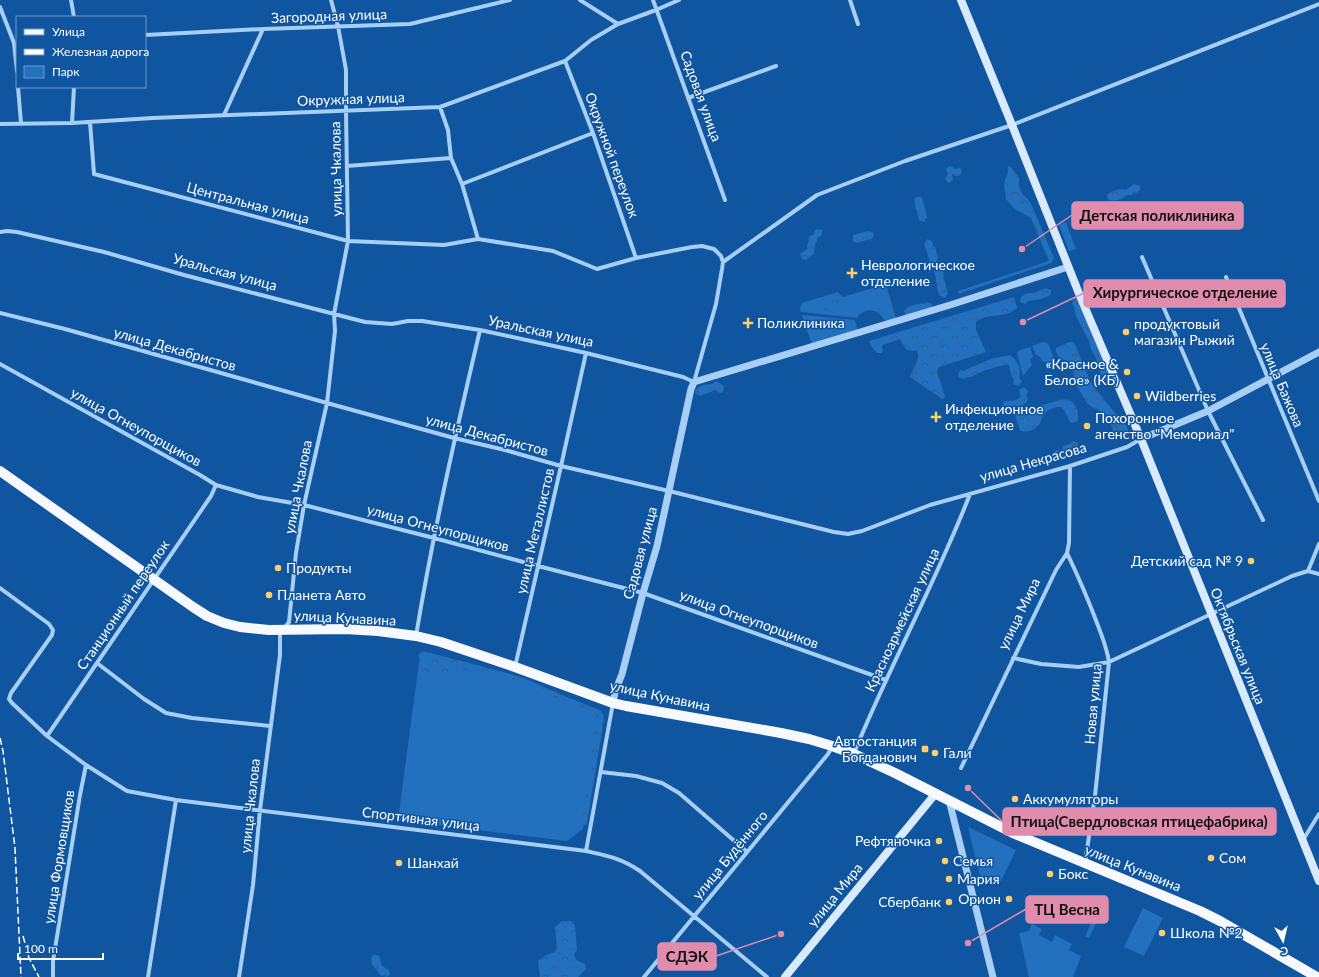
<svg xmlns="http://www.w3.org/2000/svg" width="1319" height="977" font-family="Lato,sans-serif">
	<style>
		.green { fill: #2370be }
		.forest { fill: url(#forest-crowns) }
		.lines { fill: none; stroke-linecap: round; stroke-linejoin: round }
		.minor { stroke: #a7cef5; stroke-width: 4 }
		.tertiary { stroke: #a7cef5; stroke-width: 7 }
		.secondary { stroke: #d8eafe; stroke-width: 8 }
		.primary { stroke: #f6faff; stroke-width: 10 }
		.rail { stroke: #fff; stroke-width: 1.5; stroke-dasharray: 7 3; stroke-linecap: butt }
		.poi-dot { fill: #ffce6c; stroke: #10559f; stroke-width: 1.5 }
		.labels { text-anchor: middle; stroke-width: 3; stroke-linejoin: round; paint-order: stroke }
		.street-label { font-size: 14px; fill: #fff; stroke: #10559f }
		.poi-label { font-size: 14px; fill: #fff; stroke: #10559f; text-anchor: start }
		.leader { fill: none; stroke: #e08cad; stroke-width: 1.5 }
		.callout-dot { fill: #e08cad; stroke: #10559f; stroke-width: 1.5 }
		.callout { fill: #e08cad; stroke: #e08cad; stroke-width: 1.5 }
		.callout-label { font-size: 15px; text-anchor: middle; font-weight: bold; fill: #111 }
	</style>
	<defs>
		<pattern id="forest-crowns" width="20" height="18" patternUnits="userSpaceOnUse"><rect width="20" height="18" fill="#2370be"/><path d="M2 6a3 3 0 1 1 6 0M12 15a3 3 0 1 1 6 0" fill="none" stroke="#3a5c7f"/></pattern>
	</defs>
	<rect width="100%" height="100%" fill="#10559f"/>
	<!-- green -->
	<path class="green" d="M1066,222L1076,249L1069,251L1059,225Z
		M880,286L887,287L888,291L896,318L885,321C878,309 866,306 857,318L801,312L800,309L802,303L838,292L843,297Z
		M802,315L855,320L858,331L812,345Z
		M1043,342L1047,343L1049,345L1056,365L1042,361L1040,357L1036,355L1032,346Z
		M1030,347L1033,356L1030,360L1032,365L1023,376L1017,353L1020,350Z
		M420,655L514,676L602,711L583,829L567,841L398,820Z
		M968,827L1016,850L1001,881L982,884Z
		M1079,905L1100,915L1089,938L1085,937L1091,923L1074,915Z
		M1143,908L1163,918L1144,956L1124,947Z
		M1032,924L1042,929L1039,935L1052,942L1055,935L1072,944L1069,950L1081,956L1073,977H1029L1019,933L1029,931Z"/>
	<!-- forest -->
	<path class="forest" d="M949,166L953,167L954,169L960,168L962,172L959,176H955L953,174H952L953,180L952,181L949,183L945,179L948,174L946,169Z
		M1008,166L1011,167L1019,178V186L1022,194L1028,199L1032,206L1054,258L1051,263L959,294L958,291L1049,261L1031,218L1015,209L1006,199L1004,183L1008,172Z
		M1134,184L1140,186V190L1137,193H1134L1132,195H1127C1123,199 1113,203 1108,199L1107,195C1110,191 1121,188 1126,190Z
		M917,197H921L923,200L927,217L924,222L919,220C918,213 913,204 915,198Z
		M818,229L822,230V234L819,237L817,238V241L815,244V246L814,250V254L806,260L802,259L800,254L807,249V245L809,242C808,238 809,235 814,235L815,230Z
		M868,231L873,233L874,236L871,239L856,243L853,241V235Z
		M927,239L932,241L933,246L935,247L938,258L935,263H931C928,258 927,250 924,244Z
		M937,266H941C943,269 945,275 943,278C946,282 946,289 948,293L945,298L940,296C939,293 937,290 937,287C936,281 936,276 934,271Z
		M1046,288L1051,290V294C1047,298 1034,301 1028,301L1025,304L1020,302L1021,297L1027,293H1034Z
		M1014,297L1017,308C1006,319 987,312 976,322V330L986,352L939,367L937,371L945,397L942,399L910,377C913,367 921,360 917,351L907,350C904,347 903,343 900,339L882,345L883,351L881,353H877L872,347L869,341Z
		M1074,298L1078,299L1112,379L1109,382L1105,381L1103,376L1101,375L1096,358L1091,349L1089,341L1076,316L1074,307L1072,303Z
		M840,299L844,303L841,308L837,307L827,311L824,309L823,305L826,302H829L833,300L836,301Z
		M926,302L932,304V307L906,316L904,310C908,306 919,303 924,304Z
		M1069,342H1073L1076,347L1091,383L1115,413L1125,423L1129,432L1127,437L1120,439L1114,435L1110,420L1108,415L1093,408L1087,403L1076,385L1071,363L1068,361L1059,358L1056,351V348Z
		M1010,355C1017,359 1022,370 1019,378L1022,381L1019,386L1013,384L1014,379L1011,375L1009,365L1008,364C996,367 984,370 973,376C969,378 967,376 964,379L959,377L958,373L961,370L964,371L967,369L991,359Z
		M715,382H718L724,386L723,392L720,393L714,390C711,393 705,393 701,396L696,394L695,390L698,388L700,387L703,385L712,384Z
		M1024,387L1028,391L1026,395L1028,399L1027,402L1024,404L1021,407L1017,406C1014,410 1007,411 1003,408V404L1005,401C1011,401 1018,401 1021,396L1020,394L1019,390Z
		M1064,399C1075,400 1079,409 1078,420L1076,422L1071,423C1067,418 1066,411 1061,407C1055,407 1048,409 1044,414C1042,417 1041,420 1040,423C1036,430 1028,433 1020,431L1015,415L1018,412Z
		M1073,441L1078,443V448L1072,453L1066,454L1062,452V455L1059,458L1054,456V451L1058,450L1062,452L1063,446L1070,444Z
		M423,651L507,673L531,681L598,711L603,714L604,719L587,823L585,826L582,819L597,715L510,679L468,669L463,679L420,674L421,661L418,655Z
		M562,921H571L575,926L577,950L574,954L576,960L585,964L586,969L578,977H540L538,961L546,955L555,952L557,947L555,927Z
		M374,954L379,956L382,966L389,970L390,974L387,977L380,975L377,970L372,965L371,957Z"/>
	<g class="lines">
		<!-- minor -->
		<path class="minor" d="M71,0L74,17
			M580,0L618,24
			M653,0L725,200
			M850,0L858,24
			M0,7L14,43L17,71
			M145,35L263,29L410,24L510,0
			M565,61L593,133L636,258
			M18,87L21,123
			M688,98L776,66
			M440,107L448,130L451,158L462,184L478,239
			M224,115L263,29
			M72,123L74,87
			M0,124L72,123L153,118L440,107L565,61L591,40L618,24L656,10L679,0
			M347,166L451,158
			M462,184L593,133
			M0,232L7,231L17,232L104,252L184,275L365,322L392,324L408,321H422L480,330L586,353L683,377L694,382L716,304L722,269L723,262L721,256L714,249L702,246L692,247L636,258L597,269L553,251L478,239L444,245L348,241L94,174L90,122
			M1142,257L1208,411L1263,520
			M723,262L817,195L905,161L1012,125L1319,4
			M1226,277L1319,501
			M0,313L65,329L327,403L454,438L505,450L561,466L669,491L834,532L848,534L862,531L930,505L1070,466L1127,447L1141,439
			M0,364L200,475L216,485L258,497L304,505L434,538L538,566L643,593L886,680
			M1067,553C1078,576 1088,599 1097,623C1102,636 1107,648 1109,662L1095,796L1085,863
			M1308,571L1319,544
			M0,588L49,624L53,630L52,635L11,693L9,699L12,703L47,736L86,765L127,791L176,800L586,851C608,856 621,858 640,871L767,977
			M416,636C433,533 456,432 480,330
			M1013,658L1041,664L1079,667L1109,662L1292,576L1308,571L1319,574
			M97,663L144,699L166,713L192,718L270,726
			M515,667L561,466L586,353
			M47,736L211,496L216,485
			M854,753C890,665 936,582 970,494
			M961,768L1056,570L1067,553L1069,543L1070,466
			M601,772L636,776L662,783L679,793L746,851
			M1303,840L1319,814
			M586,851L613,703
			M53,977V961L80,795L86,765
			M148,977L176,800
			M239,977L253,885L260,810L280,655V634L289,622L296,553L304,505L327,403L335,331L334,314L348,241L346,111V70L338,26L331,0
			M644,977L828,754L832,747"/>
		<!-- tertiary -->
		<path class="tertiary" d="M1141,439L1208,411L1319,352
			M613,703L615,692L622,674L643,593L657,546L691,389L694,382L950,305L1068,267
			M949,800L993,977"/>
		<!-- secondary -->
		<path class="secondary" d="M961,0L1012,125L1080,296L1141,439L1319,881
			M785,977L936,793"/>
		<!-- primary -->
		<path class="primary" d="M0,471L193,607L207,616L224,623L240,627L269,630L345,629L378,631L416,636L441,642L515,667L613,703L626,706L781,733L809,739L832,746L854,754L895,773L1015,834L1200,911L1220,921L1317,977"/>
		<!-- rail -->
		<path class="rail" d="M0,738L3,751L15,848L21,977
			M23,936L29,958L39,977"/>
	</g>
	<!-- markers -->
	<g class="poi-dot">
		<path d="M850 267h4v4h4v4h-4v4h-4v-4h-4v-4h4z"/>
		<path d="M746 317h4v4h4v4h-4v4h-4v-4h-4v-4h4z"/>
		<circle cx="1126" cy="332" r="4"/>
		<circle cx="1127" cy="372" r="4"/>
		<circle cx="1137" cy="396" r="4"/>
		<path d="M934 411h4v4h4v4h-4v4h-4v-4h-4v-4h4z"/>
		<circle cx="1087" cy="426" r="4"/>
		<circle cx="1251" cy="561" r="4"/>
		<circle cx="278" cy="568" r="4"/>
		<circle cx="269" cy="595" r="4"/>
		<rect x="921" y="745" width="8" height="8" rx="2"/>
		<circle cx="935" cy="753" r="4"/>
		<circle cx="1015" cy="799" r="4"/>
		<circle cx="939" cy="841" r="4"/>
		<circle cx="1211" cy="858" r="4"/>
		<circle cx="945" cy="861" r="4"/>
		<circle cx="399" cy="863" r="4"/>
		<circle cx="1050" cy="874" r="4"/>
		<circle cx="949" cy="879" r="4"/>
		<circle cx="1009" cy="899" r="4"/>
		<circle cx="949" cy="902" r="4"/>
		<circle cx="1162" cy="933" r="4"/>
	</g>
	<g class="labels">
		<!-- street labels -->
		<g class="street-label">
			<text transform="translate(329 16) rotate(-2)" y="5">Загородная улица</text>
			<text transform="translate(701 96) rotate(70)" y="5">Садовая улица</text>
			<text transform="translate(351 99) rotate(-2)" y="5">Окружная улица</text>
			<text transform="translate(612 155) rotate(70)" y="5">Окружной переулок</text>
			<text transform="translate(336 169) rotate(-91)" y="5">улица Чкалова</text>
			<text transform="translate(248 203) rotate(15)" y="5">Центральная улица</text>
			<text transform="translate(225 272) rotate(15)" y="5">Уральская улица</text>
			<text transform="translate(541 331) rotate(12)" y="5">Уральская улица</text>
			<text transform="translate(175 349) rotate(16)" y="5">улица Декабристов</text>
			<text transform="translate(1282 385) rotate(67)" y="5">улица Бажова</text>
			<text transform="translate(136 427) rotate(29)" y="5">улица Огнеупорщиков</text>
			<text transform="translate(487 435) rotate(15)" y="5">улица Декабристов</text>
			<text transform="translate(1033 462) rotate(-16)" y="5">улица Некрасова</text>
			<text transform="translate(298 487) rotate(-79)" y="5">улица Чкалова</text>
			<text transform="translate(438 528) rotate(15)" y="5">улица Огнеупорщиков</text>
			<text transform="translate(535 531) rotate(-77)" y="5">улица Металлистов</text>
			<text transform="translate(640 553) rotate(-75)" y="5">Садовая улица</text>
			<text transform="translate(123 605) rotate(-56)" y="5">Станционный переулок</text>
			<text transform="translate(1019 614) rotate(-64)" y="5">улица Мира</text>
			<text transform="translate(345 618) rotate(3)" y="5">улица Кунавина</text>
			<text transform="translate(749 619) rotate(20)" y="5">улица Огнеупорщиков</text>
			<text transform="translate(902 620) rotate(-65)" y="5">Красноармейская улица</text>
			<text transform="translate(1238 646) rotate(68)" y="5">Октябрьская улица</text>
			<text transform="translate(660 696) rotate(12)" y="5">улица Кунавина</text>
			<text transform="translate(1093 704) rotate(-85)" y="5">Новая улица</text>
			<text transform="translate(250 806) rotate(-84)" y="5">улица Чкалова</text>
			<text transform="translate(421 819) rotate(7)" y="5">Спортивная улица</text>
			<text transform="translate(730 855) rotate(-51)" y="5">улица Будённого</text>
			<text transform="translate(59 857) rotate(-81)" y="5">улица Формовщиков</text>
			<text transform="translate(1133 868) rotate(22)" y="5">улица Кунавина</text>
			<text transform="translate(835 895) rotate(-51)" y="5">улица Мира</text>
		</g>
		<!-- poi labels -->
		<g class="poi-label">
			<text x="861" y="270">Неврологическое<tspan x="861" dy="16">отделение</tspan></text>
			<text x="757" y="328">Поликлиника</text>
			<text x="1134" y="329">продуктовый<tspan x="1134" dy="16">магазин Рыжий</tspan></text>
			<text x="1119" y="369" text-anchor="end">«Красное &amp;<tspan x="1119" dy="16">Белое» (КБ)</tspan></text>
			<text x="1145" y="401">Wildberries</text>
			<text x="945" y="414">Инфекционное<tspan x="945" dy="16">отделение</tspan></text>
			<text x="1095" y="423">Похоронное<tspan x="1095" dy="16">агенство "Мемориал"</tspan></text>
			<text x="1243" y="566" text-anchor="end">Детский сад № 9</text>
			<text x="286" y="573">Продукты</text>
			<text x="277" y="600">Планета Авто</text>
			<text x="917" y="746" text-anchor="end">Автостанция<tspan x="917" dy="16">Богданович</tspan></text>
			<text x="943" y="758">Гали</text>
			<text x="1023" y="804">Аккумуляторы</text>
			<text x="931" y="846" text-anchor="end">Рефтяночка</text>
			<text x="1219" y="863">Сом</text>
			<text x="953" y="866">Семья</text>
			<text x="407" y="868">Шанхай</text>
			<text x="1058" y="879">Бокс</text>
			<text x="957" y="884">Мария</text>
			<text x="1001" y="904" text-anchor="end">Орион</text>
			<text x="941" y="907" text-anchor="end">Сбербанк</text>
			<text x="1170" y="938">Школа №2</text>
		</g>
	</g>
	<!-- callouts -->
	<path class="leader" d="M1022 249L1072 215M1023 322L1084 293M968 788L1003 822M968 943L1026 909M781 934L716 956"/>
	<g class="callout-dot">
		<circle cx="1022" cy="249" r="4"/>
		<circle cx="1023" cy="322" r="4"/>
		<circle cx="968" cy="788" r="4"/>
		<circle cx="968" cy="943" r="4"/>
		<circle cx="781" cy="934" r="4"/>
	</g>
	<g class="callout">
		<rect x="1072" y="202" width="171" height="27" rx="4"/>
		<rect x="1084" y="280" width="201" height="27" rx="4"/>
		<rect x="1003" y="808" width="273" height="27" rx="4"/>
		<rect x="1026" y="896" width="82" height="27" rx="4"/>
		<rect x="658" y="943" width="58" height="27" rx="4"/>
	</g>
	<g class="callout-label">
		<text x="1157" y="221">Детская поликлиника</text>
		<text x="1185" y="298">Хирургическое отделение</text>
		<text x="1139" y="827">Птица(Свердловская птицефабрика)</text>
		<text x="1067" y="915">ТЦ Весна</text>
		<text x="687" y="962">СДЭК</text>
	</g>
	<!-- legend -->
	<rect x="16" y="16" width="130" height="72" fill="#10559f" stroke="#7099c5"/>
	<rect x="24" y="29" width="20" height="6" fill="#f6faff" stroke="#7099c5"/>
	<text x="52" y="36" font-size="12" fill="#ffffff">Улица</text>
	<rect x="24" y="49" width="20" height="6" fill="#ffffff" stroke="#7099c5"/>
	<text x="52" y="56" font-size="12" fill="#ffffff">Железная дорога</text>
	<rect x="24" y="66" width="20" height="12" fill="#2370be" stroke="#7099c5"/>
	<text x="52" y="76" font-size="12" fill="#ffffff">Парк</text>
	<!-- north arrow -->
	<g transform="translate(1283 941) rotate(172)" stroke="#10559f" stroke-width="3" paint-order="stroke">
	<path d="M0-3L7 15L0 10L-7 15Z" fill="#ffffff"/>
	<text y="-6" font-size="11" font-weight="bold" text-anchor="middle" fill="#ffffff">С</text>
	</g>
	<!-- scale -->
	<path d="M18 953v6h85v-6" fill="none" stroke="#ffffff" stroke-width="2"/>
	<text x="24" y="953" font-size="12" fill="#ffffff" stroke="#10559f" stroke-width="3" paint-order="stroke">100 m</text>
</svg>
